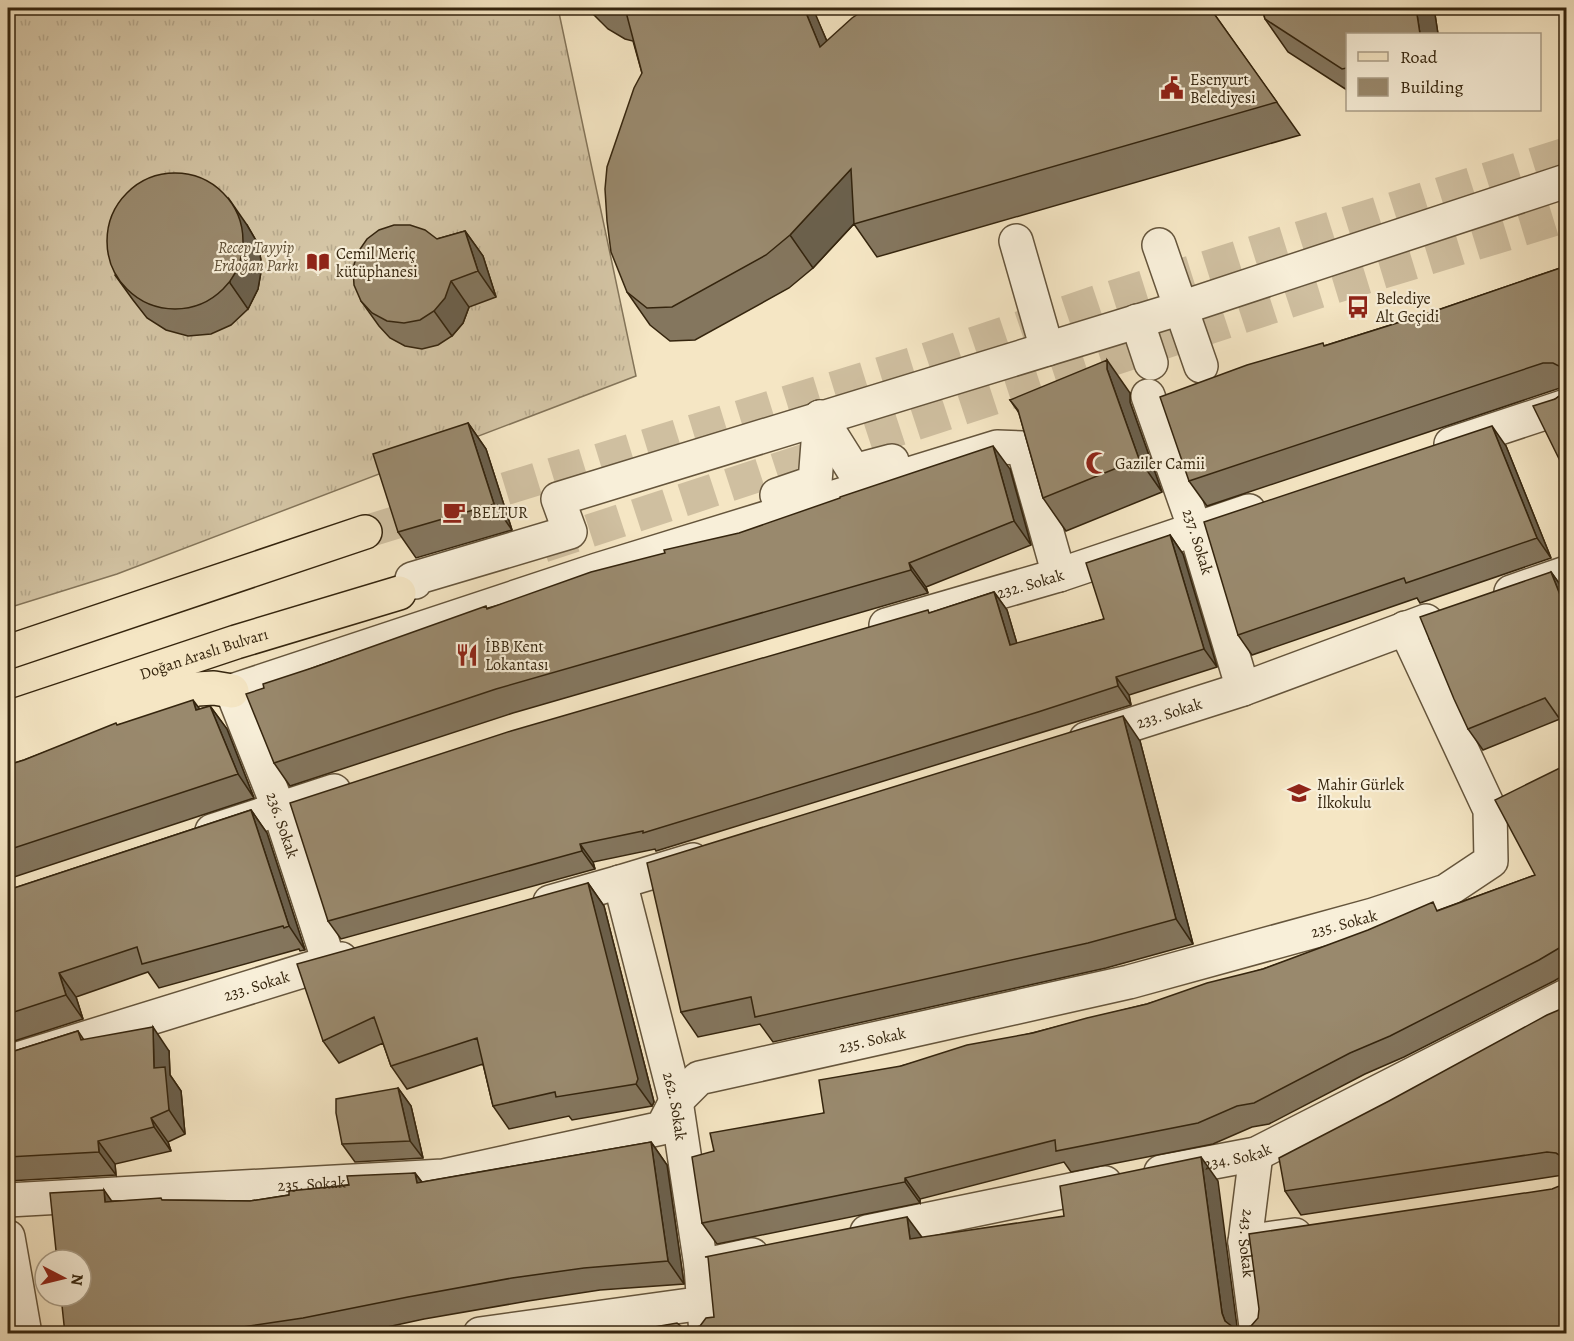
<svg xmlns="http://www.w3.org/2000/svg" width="1574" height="1341" font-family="Alegreya,serif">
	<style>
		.grass { fill: url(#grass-tufts); stroke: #84755a; stroke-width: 1.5 }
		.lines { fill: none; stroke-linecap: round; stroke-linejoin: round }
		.major-tunnel { stroke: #cfbfa0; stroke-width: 33; stroke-dasharray: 33 16; stroke-linecap: butt }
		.minor-casing { stroke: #65553c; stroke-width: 36 }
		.major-casing { stroke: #35250e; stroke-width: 36 }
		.minor { stroke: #f8efd9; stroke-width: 33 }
		.major { stroke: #f5e6c4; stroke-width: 33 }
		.wall { fill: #84765e; stroke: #35250e; stroke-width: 1.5 }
		.shaded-wall { fill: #6b604c; stroke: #35250e; stroke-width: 1.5 }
		.building { fill: #99896d; stroke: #35250e; stroke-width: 1.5 }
		.labels { text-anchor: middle; stroke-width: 4.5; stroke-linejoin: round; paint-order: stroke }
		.poi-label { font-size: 16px; fill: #35250e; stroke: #f8efd9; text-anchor: start }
		.park-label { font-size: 16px; font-style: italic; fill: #5d4d34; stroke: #f8efd9 }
		.street-label { font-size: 16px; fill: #35250e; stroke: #f8efd9 }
	</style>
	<defs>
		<pattern id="grass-tufts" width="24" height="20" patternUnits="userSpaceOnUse" patternTransform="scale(1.5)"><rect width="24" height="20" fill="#d4c5a5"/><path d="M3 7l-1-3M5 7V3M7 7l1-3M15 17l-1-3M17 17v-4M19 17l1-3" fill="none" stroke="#b7a98d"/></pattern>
	</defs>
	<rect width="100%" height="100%" fill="#f5e6c4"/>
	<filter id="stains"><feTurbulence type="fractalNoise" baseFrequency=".00333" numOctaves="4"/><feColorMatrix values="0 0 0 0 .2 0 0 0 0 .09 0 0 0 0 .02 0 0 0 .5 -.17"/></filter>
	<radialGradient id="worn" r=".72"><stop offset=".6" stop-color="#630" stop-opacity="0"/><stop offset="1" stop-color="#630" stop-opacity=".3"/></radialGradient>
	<!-- grass -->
	<path class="grass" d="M8,8H558L636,376L117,574L8,608Z"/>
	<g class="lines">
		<!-- major-tunnel -->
		<path class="major-tunnel" d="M365,532L924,360L1099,301L1566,154
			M543,546L1318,292L1566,216"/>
		<!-- minor casing -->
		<g class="minor-casing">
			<g id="minor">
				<path d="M1016,241L1047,349"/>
				<path d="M1159,245L1201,366"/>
				<path d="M1137,321L1151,363"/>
				<path id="s1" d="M1148,396L1195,529L1243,689"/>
				<path d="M820,417L854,471L892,461"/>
				<path d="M1451,444L1566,406"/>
				<path d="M777,495L815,482L820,417"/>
				<path d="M415,582L412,579L570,532L558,499L1181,308L1566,181"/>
				<path d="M1511,592L1566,573"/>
				<path id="s2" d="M886,625L1059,575L1249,511"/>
				<path id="s3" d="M1086,739L1243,689L1426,621"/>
				<path d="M212,831L334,791"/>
				<path id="s4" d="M620,882L676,1101L701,1266L706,1334"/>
				<path d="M550,902L620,882L693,860"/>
				<path d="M329,962L279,809L232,691L597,570L997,447L1023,448L1059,575"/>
				<path id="s5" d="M8,1062L341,959"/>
				<path id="s6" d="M1256,1154L1245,1242L1257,1334"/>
				<path id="s7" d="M1161,1172L1256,1154L1566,996"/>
				<path id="s8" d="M8,1200L443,1176L662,1128L676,1101L699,1078L1129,982L1373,915L1446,891L1491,861L1490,810L1405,628"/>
				<path d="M867,1232L1105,1183"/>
				<path d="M8,1237L25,1334"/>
				<path d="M1245,1242L1295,1235"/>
				<path d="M701,1266L752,1255"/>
				<path d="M480,1334L704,1303"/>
			</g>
		</g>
		<!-- major casing -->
		<g class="major-casing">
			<g id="major">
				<path d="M8,652L365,532"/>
				<path id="s9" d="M8,718L236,642L399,593"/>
				<path d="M8,750L197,689L214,688L232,691"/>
			</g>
		</g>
		<!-- minor -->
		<use href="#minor" class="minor"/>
		<!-- major -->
		<use href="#major" class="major"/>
	</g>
	<!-- wall -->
	<path class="wall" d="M587,8H812L827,41L1210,8L1300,135L877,257L854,224L813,268L789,288L695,340L670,341L650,325L627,292L642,73L633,41L625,39L608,29Z
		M1262,8H1434L1438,34H1347V90L1288,52L1265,19Z
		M247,225L258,244L262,266L258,289L248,309L231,325L211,334L188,336L166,330L147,318L133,300L115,275Z
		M465,231L483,256L496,297L469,307L463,323L452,336L438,345L422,349L405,346L390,338L379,326L361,301L437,239Z
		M1566,266V473L1555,399L1562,394L1566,388H1560L1207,506L1189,481L1324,346L1432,312Z
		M1130,393V402L1162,492L1066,531L1043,498L1019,413L1010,400Z
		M468,423L486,449L512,530L416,558L398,532Z
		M1506,446L1551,558L1420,603L1417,598L1252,655L1238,635Z
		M1010,469L1031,545L926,587L928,593L513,713L290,786L274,763L264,688L315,667L488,608Z
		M1170,535L1183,554L1217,667L1129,695L1131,705L656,851L655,849L593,862L595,869L341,939L328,921L930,613L994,592L1007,610L1017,644L1104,619Z
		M1551,572L1566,593L1560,719L1483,750L1468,729Z
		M210,706L227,729L254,798L8,879V765L24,760L117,725L200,709Z
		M1140,741L1193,944L1106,968L773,1042L760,1024L698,1037L681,1012Z
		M1566,765V974L1554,981L1404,1057L1365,1074L1269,1124L1252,1127L1213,1144L1071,1172L1064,1162L920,1199V1203L717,1244L702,1223L714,1151L824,1113L901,1066L1147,1004L1263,969L1439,910L1535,875Z
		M251,810L267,833L305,950L300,951L299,949L159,988L148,972L76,997L83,1019L8,1043V890Z
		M588,883L604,906L654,1102L652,1106L572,1120L569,1116L509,1129L493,1106L483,1064L407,1089L391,1066L383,1043L339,1063L323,1041Z
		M1566,1007V1176L1563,1175L1301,1215L1285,1191Z
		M78,1031L84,1040L169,1051L170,1075L181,1091L185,1134L168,1142L171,1151L115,1164L116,1175L8,1181V1053Z
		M398,1088L411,1106L423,1158L355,1162L342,1144Z
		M651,1142L667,1165L684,1284L600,1290L528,1301L424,1319L355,1334H65L112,1201L163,1200L250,1201L289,1195L415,1173L422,1182Z"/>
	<!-- shaded-wall -->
	<path class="shaded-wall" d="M804,8H812L815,13L843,80L820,47Z
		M1416,8H1434L1438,34H1420Z
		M851,169L874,202L813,268L790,235Z
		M229,199L247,225L258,244L262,266L258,289L248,309L230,283Z
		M465,231L483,256L496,297L478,271Z
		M451,281L469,307L463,323L452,336L434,311Z
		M1107,360L1130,393V402L1162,492L1139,459L1107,369Z
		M468,423L486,449L512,530L494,504Z
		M1492,426L1506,446L1551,558L1537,538Z
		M993,446L1010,469L1031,545L1014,521Z
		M1170,535L1183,554L1217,667L1204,649Z
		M909,563L926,587L928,593L911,570Z
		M1551,572L1566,593V610Z
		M994,592L1007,610L1023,664L1010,645Z
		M1116,677L1129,695L1131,705L1118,686Z
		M193,700L210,723L196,710Z
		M210,706L227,729L254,798L238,774Z
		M1123,716L1140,741L1193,944L1176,919Z
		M251,810L267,833L305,950L289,926Z
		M580,844L593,862L595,869L582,851Z
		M588,883L604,906L654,1102L652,1106L636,1084Z
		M59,973L76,997L83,1019L66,995Z
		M153,1027L169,1051L170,1075L181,1091L185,1134L169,1110L154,1068Z
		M398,1088L411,1106L423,1158L410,1141Z
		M151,1118L168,1142L171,1151L154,1127Z
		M98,1141L115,1164L116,1175L99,1152Z
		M651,1142L667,1165L684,1284L668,1261Z
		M1201,1157L1218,1181L1238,1334L1225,1321L1222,1313Z
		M415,1173L431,1195L417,1183Z
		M905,1178L920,1199V1203L905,1182Z
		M104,1190L120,1213L105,1202Z
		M907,1217L924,1240L910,1239Z"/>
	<!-- building -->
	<path class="building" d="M609,8H804L820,47L852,18L861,12L916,8H1210L1277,102L854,224L851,169L790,235L766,255L672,307L647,308L627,292L611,252L607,221L605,189L607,167L634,88L642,73L626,12Z
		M1262,8H1416L1420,34H1347V68L1342,69L1265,19Z
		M107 241a68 68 0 1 1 136 0a68 68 0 1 1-136 0Z
		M394,225H410L425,230L437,239L465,231L478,271L451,281L445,298L434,311L420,320L404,323L387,321L372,313L361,301L354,285L353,268L358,252L367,239L379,230Z
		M1566,266V380V375L1561,367L1553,363H1543L1189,481L1160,397L1247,365L1323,343L1324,346L1432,312Z
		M1107,360V369L1139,459L1043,498L1018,410L1010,400Z
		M1566,386V473L1533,406L1555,399L1562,394Z
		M468,423L494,504L398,532L373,454Z
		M1492,426L1537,538L1406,583L1404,578L1238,635L1204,522Z
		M993,446L1014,521L909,563L911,570L496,689L274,763L246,694L264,688L263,684L315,667L486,606L487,609L591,572L665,553L664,550L739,533L840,498V497Z
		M1170,535L1204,649L1116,677L1118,686L1038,712L643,833V831L580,844L582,851L328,921L290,803L511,731L928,610L929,613L994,592L1010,645L1104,619L1086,563Z
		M1551,572L1566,610V728L1545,698L1468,729L1454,699L1420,617Z
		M193,700L196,710L210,706L238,774L8,850V765L24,760L116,723L117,725Z
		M1123,716L1176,919L1088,943L755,1017L751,997L681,1012L647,863Z
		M1566,765V944L1539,960L1390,1036L1350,1053L1254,1103L1237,1106L1198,1123L1056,1151L1055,1140L905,1178V1182L702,1223L692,1157L714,1151L710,1133L824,1113L819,1080L901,1066L967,1045L1033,1033L1087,1018L1147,1004L1207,983L1263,969L1368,930L1433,902L1437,911L1535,875L1495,800Z
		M251,810L289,926L284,928L283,926L142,964L137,947L59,973L66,995L8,1014V890Z
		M588,883L638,1079L636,1084L556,1097L555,1092L493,1106L477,1038L391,1066L374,1017L323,1041L297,964Z
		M1566,1007V1165L1564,1158L1556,1153L1547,1152L1285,1191L1279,1158L1389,1101L1547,1015Z
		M153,1027L154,1068L165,1067L169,1110L151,1118L154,1127L98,1141L99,1152L8,1157V1053L78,1031L81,1040Z
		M398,1088L410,1141L342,1144L336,1113V1099Z
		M651,1142L668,1261L584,1268L512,1278L408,1297L303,1318L196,1334H176V1333L171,1334H65L61,1296H81V1260H57L50,1193L104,1190L105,1202L161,1198L162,1200L250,1201L289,1195V1191L349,1185L347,1176L415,1173L417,1183Z
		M1201,1157L1222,1313L1225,1321L1233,1327L1243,1329L1251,1326L1258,1318L1259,1309L1249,1234L1552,1189L1562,1185L1566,1178V1334H614L677,1323L682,1327L691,1329L700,1326L706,1318L714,1317L708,1257H705L907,1217L910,1239L1064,1216L1060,1186Z"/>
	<!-- icons -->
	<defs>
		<g id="civic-bare" transform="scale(1.8)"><path d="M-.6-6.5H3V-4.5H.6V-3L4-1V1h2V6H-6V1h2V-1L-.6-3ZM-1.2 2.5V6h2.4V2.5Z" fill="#8f2418" stroke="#f8efd9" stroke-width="2.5" paint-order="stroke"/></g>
		<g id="library-bare" transform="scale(1.8)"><path d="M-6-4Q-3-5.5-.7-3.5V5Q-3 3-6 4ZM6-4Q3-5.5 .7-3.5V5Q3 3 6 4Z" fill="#8f2418" stroke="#f8efd9" stroke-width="2.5" paint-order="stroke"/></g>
		<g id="bus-bare" transform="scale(1.8)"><path d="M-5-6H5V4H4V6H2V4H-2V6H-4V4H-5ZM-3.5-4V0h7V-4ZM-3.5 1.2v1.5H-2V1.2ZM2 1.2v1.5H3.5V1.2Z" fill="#8f2418" stroke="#f8efd9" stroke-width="2.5" paint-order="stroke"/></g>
		<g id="mosque-bare" transform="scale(1.8)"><path d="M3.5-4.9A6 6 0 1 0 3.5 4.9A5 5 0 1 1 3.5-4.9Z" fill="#8f2418" stroke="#f8efd9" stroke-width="2.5" paint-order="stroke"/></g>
		<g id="cafe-bare" transform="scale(1.8)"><path d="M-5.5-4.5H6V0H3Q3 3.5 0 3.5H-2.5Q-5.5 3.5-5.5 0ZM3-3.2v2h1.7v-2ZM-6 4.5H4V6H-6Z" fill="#8f2418" stroke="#f8efd9" stroke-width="2.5" paint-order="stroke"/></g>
		<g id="restaurant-bare" transform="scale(1.8)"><path d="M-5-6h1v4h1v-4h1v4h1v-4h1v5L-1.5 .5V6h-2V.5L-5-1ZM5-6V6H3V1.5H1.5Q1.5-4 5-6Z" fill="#8f2418" stroke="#f8efd9" stroke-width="2.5" paint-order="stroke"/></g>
		<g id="school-bare" transform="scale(1.8)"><path d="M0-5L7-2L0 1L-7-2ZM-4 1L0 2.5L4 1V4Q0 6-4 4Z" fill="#8f2418" stroke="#f8efd9" stroke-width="2.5" paint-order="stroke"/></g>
	</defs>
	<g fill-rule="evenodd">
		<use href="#civic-bare" x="1172" y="88"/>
		<use href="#library-bare" x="318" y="262"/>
		<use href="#bus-bare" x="1358" y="307"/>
		<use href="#mosque-bare" x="1097" y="463"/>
		<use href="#cafe-bare" x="454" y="512"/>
		<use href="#restaurant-bare" x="467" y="655"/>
		<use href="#school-bare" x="1299" y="793"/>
	</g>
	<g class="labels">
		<!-- poi labels -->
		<g class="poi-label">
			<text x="1190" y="85">Esenyurt<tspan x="1190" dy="18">Belediyesi</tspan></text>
			<text x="336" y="259">Cemil Meriç<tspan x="336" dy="18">kütüphanesi</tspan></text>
			<text x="1376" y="304">Belediye<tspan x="1376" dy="18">Alt Geçidi</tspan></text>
			<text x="1115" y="469">Gaziler Camii</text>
			<text x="472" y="518">BELTUR</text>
			<text x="485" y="652">İBB Kent<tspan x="485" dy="18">Lokantası</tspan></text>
			<text x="1317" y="790">Mahir Gürlek<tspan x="1317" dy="18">İlkokulu</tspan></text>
		</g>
		<!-- park labels -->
		<g class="park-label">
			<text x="256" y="253">Recep Tayyip<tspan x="256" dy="18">Erdoğan Parkı</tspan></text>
		</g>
		<!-- street labels -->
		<g class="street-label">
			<text dy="6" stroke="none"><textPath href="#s1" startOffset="154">237. Sokak</textPath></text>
			<text dy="6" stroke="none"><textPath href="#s2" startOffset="150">232. Sokak</textPath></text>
			<text dy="6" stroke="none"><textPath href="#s9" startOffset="206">Doğan Araslı Bulvarı</textPath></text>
			<text dy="6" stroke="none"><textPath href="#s3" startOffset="87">233. Sokak</textPath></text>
			<text transform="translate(283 825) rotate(71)" y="6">236. Sokak</text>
			<text dy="6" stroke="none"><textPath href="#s8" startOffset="1386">235. Sokak</textPath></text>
			<text dy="6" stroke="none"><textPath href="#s5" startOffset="260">233. Sokak</textPath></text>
			<text dy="6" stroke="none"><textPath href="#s8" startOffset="900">235. Sokak</textPath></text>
			<text dy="6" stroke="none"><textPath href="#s4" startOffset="231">262. Sokak</textPath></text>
			<text dy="6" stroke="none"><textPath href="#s7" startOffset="78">234. Sokak</textPath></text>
			<text dy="6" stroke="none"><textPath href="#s8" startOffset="304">235. Sokak</textPath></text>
			<text dy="6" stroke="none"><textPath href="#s6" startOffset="90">243. Sokak</textPath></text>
		</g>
	</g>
	<!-- margin -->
	<rect width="1574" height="1341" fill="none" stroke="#f5e6c4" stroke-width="30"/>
	<rect x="9" y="9" width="1556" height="1323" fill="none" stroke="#35250e" stroke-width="3"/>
	<rect x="15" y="15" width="1544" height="1311" fill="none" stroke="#35250e" stroke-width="1.5"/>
	<!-- legend -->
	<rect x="1346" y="33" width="195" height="78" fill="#f8efd9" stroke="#aa9e88" stroke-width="1.5"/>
	<rect x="1358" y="52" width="30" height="9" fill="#f5e6c4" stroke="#aa9e88" stroke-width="1.5"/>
	<text x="1400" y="63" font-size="18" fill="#35250e">Road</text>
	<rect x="1358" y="78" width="30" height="18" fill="#99896d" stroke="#aa9e88" stroke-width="1.5"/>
	<text x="1400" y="93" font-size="18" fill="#35250e">Building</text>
	<!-- north arrow -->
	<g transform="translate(63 1278) rotate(97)"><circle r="28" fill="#f8efd9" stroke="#aa9e88" stroke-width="1.5"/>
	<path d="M0-4.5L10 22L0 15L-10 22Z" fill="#8f2418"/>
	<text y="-9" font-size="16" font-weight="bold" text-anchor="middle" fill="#35250e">N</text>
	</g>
	<rect width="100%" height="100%" filter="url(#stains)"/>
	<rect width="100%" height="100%" fill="url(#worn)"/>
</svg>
